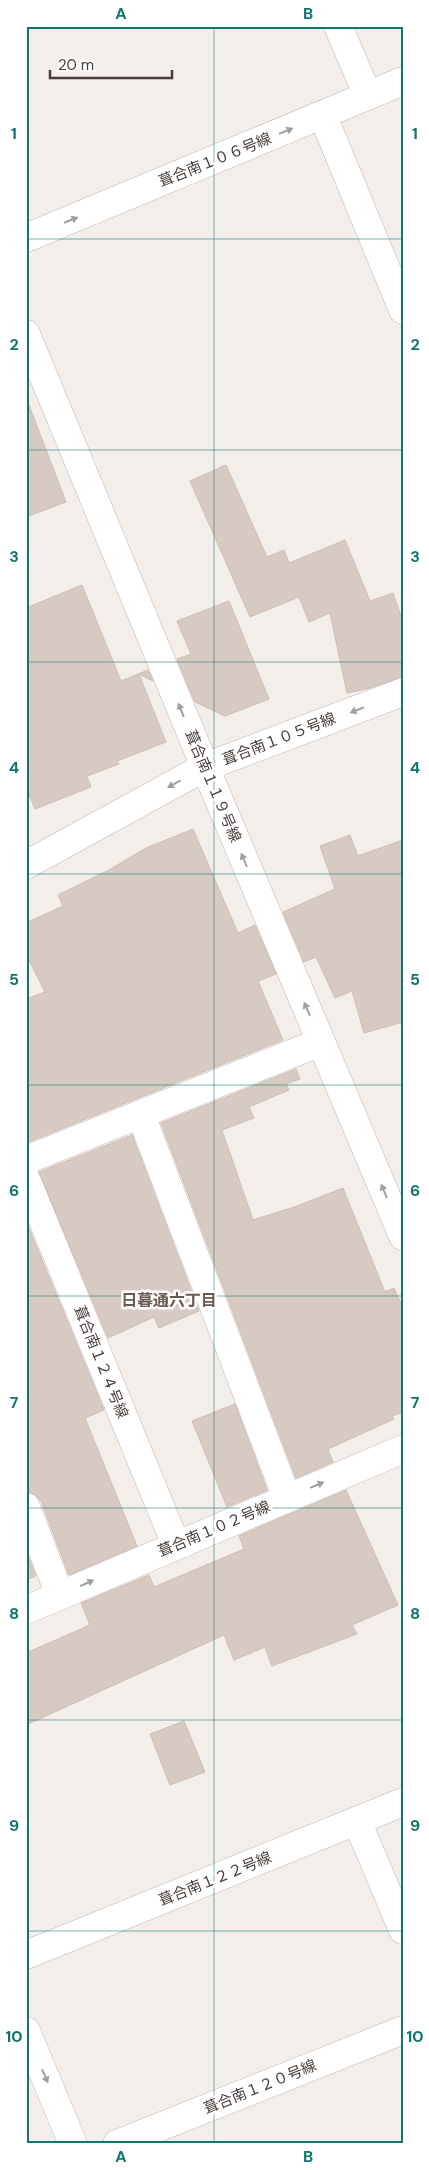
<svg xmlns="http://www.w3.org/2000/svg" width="429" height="2170" font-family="'DM Sans','Noto Sans JP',sans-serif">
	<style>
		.building { fill: #d7cac3; stroke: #cebdb4 }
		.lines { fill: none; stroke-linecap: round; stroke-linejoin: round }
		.street-casing { stroke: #c1b6b0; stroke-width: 29 }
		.street { stroke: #fff; stroke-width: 28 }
		.oneway { fill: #a39e9c }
		.grid { fill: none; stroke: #0f766e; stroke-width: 1; stroke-opacity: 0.55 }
		.labels { text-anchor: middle; stroke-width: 5; stroke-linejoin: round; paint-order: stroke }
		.street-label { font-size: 15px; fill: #473d39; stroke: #fff }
		.neighbourhood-label { font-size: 16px; font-weight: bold; fill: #695951; stroke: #fff }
		.neatline { fill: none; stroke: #0f766e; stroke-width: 2 }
		.grid-label { font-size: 16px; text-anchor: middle; font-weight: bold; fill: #0f766e }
	</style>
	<rect width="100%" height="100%" fill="#f3eeea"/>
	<!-- building -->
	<path class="building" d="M29,405L66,502L26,517V406Z
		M226,465L267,557L284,550L289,563L345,540L370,601L393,593L403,622V677L366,689L347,693L330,613L309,622L299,597L250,617L190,481Z
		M82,585L121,681L148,670L153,681L139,674L166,742L117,761L119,764L87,776L91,787L35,809L26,788V608Z
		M229,601L269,699L225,716L195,702L177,659L191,654L177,621Z
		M193,829L238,933L255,925L276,974L258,981L283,1040L26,1143V999L45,992L26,954V923L63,906L58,895L109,870L146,848Z
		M350,835L358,856L403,840V1022L364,1033L352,991L335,998L316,957L304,962L283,912L335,889L320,846Z
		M296,1069L300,1079L286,1084L289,1090L249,1107L254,1118L222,1130L253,1220L297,1206L343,1188L385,1292L394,1288L403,1308V1412L392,1416L394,1419L328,1449L333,1462L296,1478L161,1123Z
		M132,1135L199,1311L159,1328L154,1317L108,1338L39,1172Z
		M26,1221L104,1410L85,1418L137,1546L69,1575L41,1501L35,1495L26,1492Z
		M235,1404L267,1490L227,1507L192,1421Z
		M346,1490L398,1605L352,1625L357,1634L272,1666L265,1647L234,1660L224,1635L26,1725V1653L90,1625L81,1603L149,1575L154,1587L244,1549L239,1536Z
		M26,1551L36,1576L26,1580Z
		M184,1721L205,1772L170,1785L150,1734Z"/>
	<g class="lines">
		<!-- street casing -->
		<g class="street-casing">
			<path id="street" d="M338,26L368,96
				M323,116L403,310
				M26,238L403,81
				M26,334L205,767L403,1236
				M26,865L205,767L403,692
				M141,1115L287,1498
				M26,1160L321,1042
				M26,1179L176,1545
				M26,1507L60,1595
				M26,1610L403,1449
				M357,1821L403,1930
				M26,1955L403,1802
				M26,2031L73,2144
				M117,2144L403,2030"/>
		</g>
		<!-- street -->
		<use href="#street" class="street"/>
	</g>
	<!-- one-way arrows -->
	<defs><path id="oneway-solid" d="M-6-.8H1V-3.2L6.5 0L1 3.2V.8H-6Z" transform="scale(1.25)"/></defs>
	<g class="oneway">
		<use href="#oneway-solid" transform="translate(286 131) rotate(-22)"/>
		<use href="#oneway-solid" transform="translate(71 220) rotate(-22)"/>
		<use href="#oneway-solid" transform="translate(181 710) rotate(-112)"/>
		<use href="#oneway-solid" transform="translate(357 710) rotate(159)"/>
		<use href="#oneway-solid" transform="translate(174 784) rotate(151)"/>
		<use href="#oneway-solid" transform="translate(244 860) rotate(-113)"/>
		<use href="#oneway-solid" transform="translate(307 1009) rotate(-113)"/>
		<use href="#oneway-solid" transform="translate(384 1191) rotate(-113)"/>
		<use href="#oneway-solid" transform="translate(317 1485) rotate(-23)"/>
		<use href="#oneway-solid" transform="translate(87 1583) rotate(-24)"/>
		<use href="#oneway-solid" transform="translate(45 2076) rotate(67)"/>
	</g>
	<!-- grid -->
	<path class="grid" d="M214,26V2144M26,239H403M26,450H403M26,662H403M26,874H403M26,1085H403M26,1296H403M26,1508H403M26,1720H403M26,1931H403"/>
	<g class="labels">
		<!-- street labels -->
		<g class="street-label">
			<text transform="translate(215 160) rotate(-22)" y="5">葺合南１０６号線</text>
			<text transform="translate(279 739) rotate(-21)" y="5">葺合南１０５号線</text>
			<text transform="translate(213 786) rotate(67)" y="5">葺合南１１９号線</text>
			<text transform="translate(101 1362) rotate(68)" y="5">葺合南１２４号線</text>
			<text transform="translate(214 1529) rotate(-23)" y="5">葺合南１０２号線</text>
			<text transform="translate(215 1879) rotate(-22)" y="5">葺合南１２２号線</text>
			<text transform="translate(260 2087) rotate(-22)" y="5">葺合南１２０号線</text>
		</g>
		<!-- neighbourhood labels -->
		<g class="neighbourhood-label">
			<text x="169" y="1306">日暮通六丁目</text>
		</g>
	</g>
	<!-- border -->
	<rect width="429" height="2170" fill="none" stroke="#ffffff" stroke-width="55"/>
	<!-- scale -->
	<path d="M50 70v8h122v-8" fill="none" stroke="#473d39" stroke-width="2.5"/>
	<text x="58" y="70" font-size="15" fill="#473d39" stroke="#ffffff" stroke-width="4" paint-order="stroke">20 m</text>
	<rect x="28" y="28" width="374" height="2114" class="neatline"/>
	<g class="grid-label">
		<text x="121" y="19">A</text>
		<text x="308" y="19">B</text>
		<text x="14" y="139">1</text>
		<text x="415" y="139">1</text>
		<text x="14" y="350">2</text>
		<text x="415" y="350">2</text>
		<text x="14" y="562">3</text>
		<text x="415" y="562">3</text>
		<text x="14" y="773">4</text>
		<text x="415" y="773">4</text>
		<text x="14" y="985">5</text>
		<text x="415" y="985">5</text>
		<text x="14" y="1196">6</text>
		<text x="415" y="1196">6</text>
		<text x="14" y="1408">7</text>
		<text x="415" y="1408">7</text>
		<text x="14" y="1619">8</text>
		<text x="415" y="1619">8</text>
		<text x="14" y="1831">9</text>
		<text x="415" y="1831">9</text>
		<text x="14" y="2042">10</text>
		<text x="415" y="2042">10</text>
		<text x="121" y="2162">A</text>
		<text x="308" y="2162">B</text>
	</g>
</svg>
